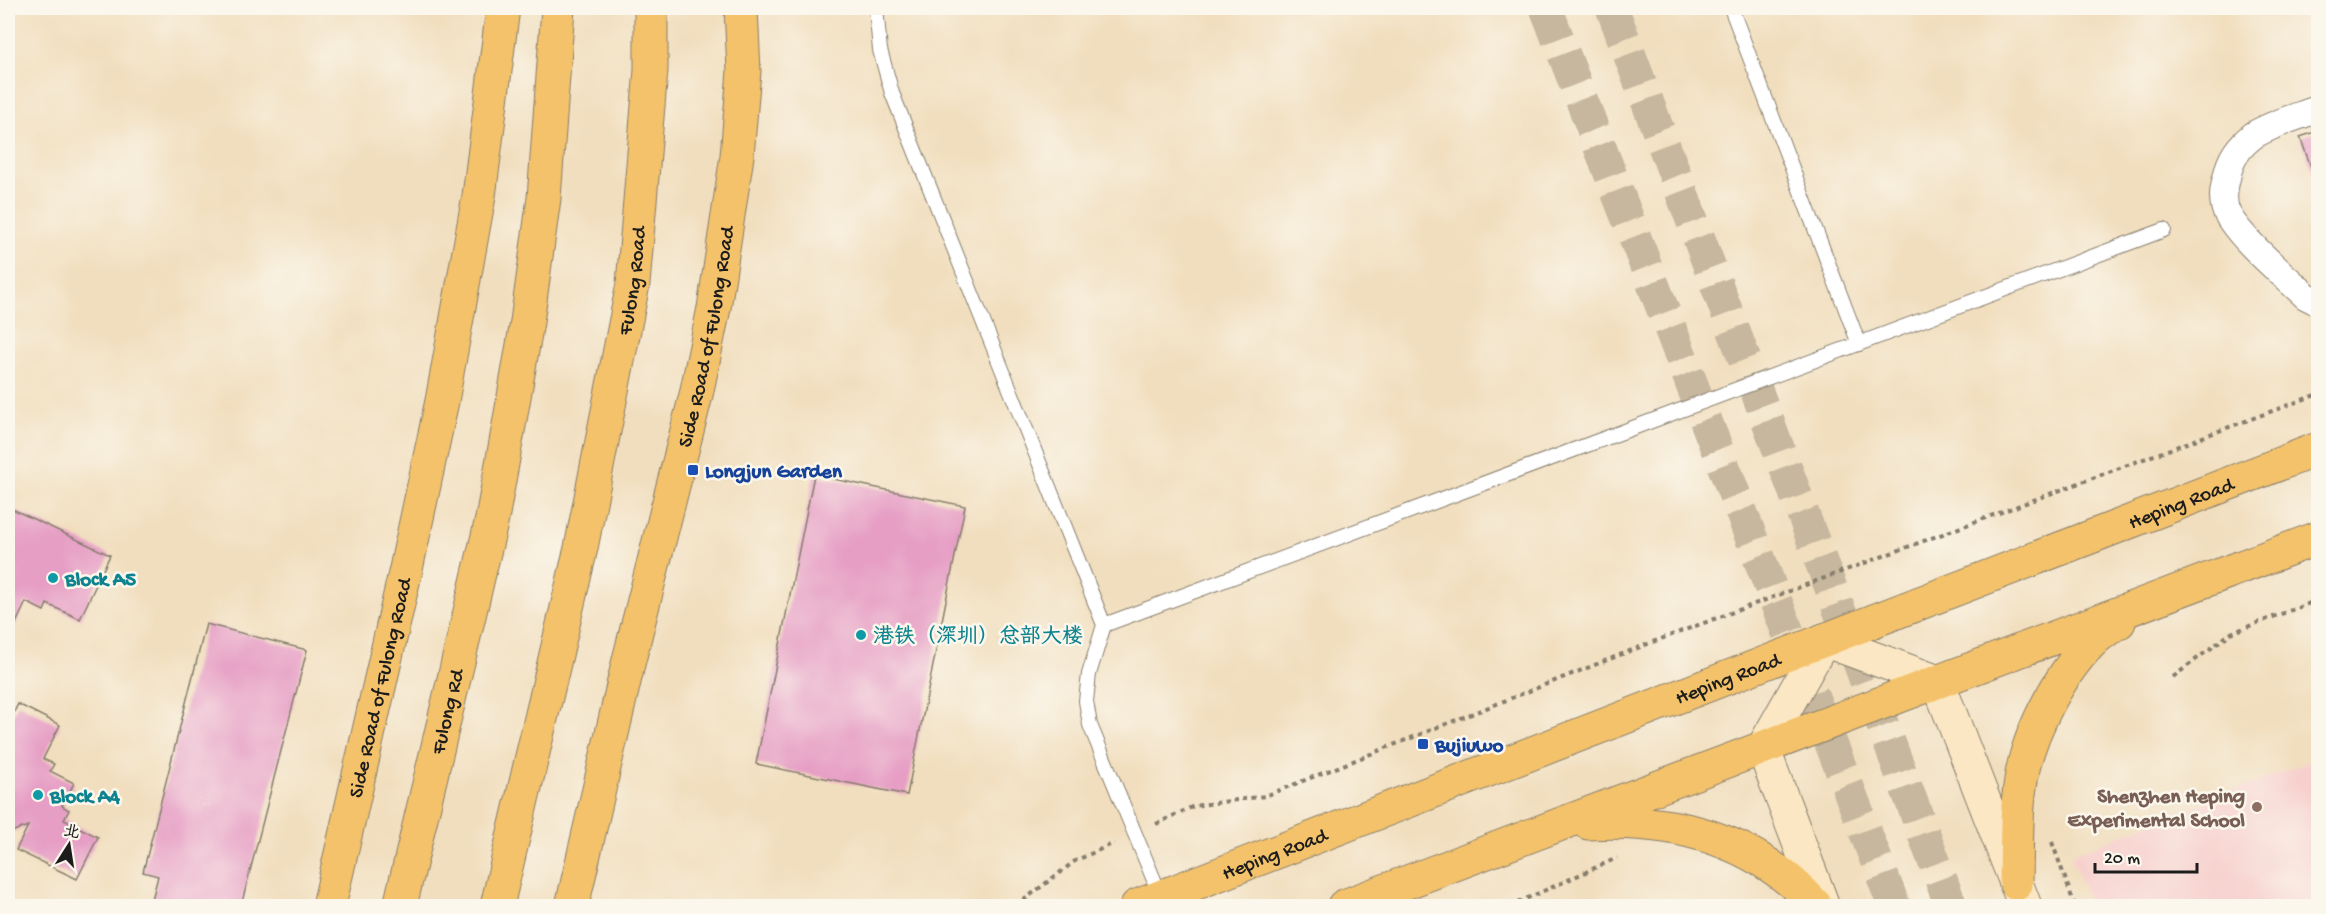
<svg xmlns="http://www.w3.org/2000/svg" width="2326" height="914" font-family="'Gochi Hand','LXGW WenKai TC',sans-serif">
	<style>
		.built { fill: #f7d0ce }
		.building { fill: #e69ec5 }
		.lines { fill: none; stroke-linecap: round; stroke-linejoin: round }
		.primary-tunnel { stroke: #c6b79e; stroke-width: 33; stroke-dasharray: 33 16; stroke-linecap: butt }
		.service-casing { stroke: #867d6d; stroke-width: 16 }
		.minor-casing { stroke: #867d6d; stroke-width: 29 }
		.secondary-casing { stroke: #867d6d; stroke-width: 35 }
		.primary-casing { stroke: #867d6d; stroke-width: 35 }
		.trunk-casing { stroke: #867d6d; stroke-width: 35 }
		.path { stroke: #867d6d; stroke-width: 4; stroke-dasharray: 4.5 4.5; stroke-linecap: butt }
		.service { stroke: #fff; stroke-width: 14 }
		.minor { stroke: #fff; stroke-width: 27 }
		.secondary { stroke: #fbe7c3; stroke-width: 33 }
		.primary { stroke: #f4c26a; stroke-width: 33 }
		.trunk { stroke: #f4c26a; stroke-width: 33 }
		.transit-dot { fill: #1a4fb4; stroke: #fbf7ec; stroke-width: 2 }
		.culture-dot { fill: #0f9aa8; stroke: #fbf7ec; stroke-width: 2 }
		.education-dot { fill: #8d6e63; stroke: #fbf7ec; stroke-width: 2 }
		.labels { text-anchor: middle; stroke-width: 5; stroke-linejoin: round; paint-order: stroke }
		.street-label { font-size: 21px; fill: #1c1c1c; stroke: #fbf7ec }
		.transit-label { font-size: 21px; font-weight: bold; fill: #164399; stroke: #fbf7ec; text-anchor: start }
		.culture-label { font-size: 21px; font-weight: bold; fill: #0d838f; stroke: #fbf7ec; text-anchor: start }
		.education-label { font-size: 21px; font-weight: bold; fill: #785e54; stroke: #fbf7ec; text-anchor: end }
	</style>
	<rect width="100%" height="100%" fill="#fbf7ec"/>
	<filter id="ink" filterUnits="userSpaceOnUse"><feTurbulence type="fractalNoise" baseFrequency=".0167" numOctaves="2"/><feDisplacementMap in="SourceGraphic" scale="12" xChannelSelector="R" yChannelSelector="G"/><feConvolveMatrix kernelMatrix="1 2 1 2 8 2 1 2 1" color-interpolation-filters="sRGB"/></filter>
	<filter id="wash" filterUnits="userSpaceOnUse"><feTurbulence type="fractalNoise" baseFrequency=".008" numOctaves="4" result="noise"/><feDisplacementMap in="SourceGraphic" scale="24" xChannelSelector="R" yChannelSelector="G"/><feGaussianBlur stdDeviation="1.35" result="paint"/><feColorMatrix in="noise" values="0 0 0 0 0 0 0 0 0 0 0 0 0 0 0 0 0 1.4 0 .05"/><feComposite in="paint" operator="in"/></filter>
	<g filter="url(#wash)">
		<rect width="100%" height="100%" fill="#f1debe"/>
		<!-- built -->
		<path class="built" d="M2318,758V906H2090L2071,855Z"/>
		<g id="blocks">
			<!-- building -->
			<path class="building" d="M2318,131V186L2300,137Z
				M814,475L965,506L907,795L756,764Z
				M8,507L110,555L80,619L47,604L44,611L26,602L10,636L8,635Z
				M206,624L307,650L241,906H148L151,904L158,876L143,872Z
				M18,704L60,725L43,759L54,764L50,771L74,783L62,806L69,810L64,820L98,837L77,879L16,850L28,826L8,833V777L11,776L8,774V724Z"/>
		</g>
	</g>
	<g filter="url(#ink)">
		<use href="#blocks" fill-opacity="0" stroke="#867d6d" stroke-width="1.5"/>
		<g class="lines">
			<!-- primary-tunnel -->
			<path class="primary-tunnel" d="M1546,8L1894,906
				M1612,8L1951,906"/>
			<!-- service casing -->
			<g class="service-casing">
				<path id="service" d="M876,8L880,50L892,93L1104,625L1089,674L1086,701L1090,725L1161,897
					M1731,8L1859,344
					M1104,625L2164,230"/>
			</g>
			<!-- minor casing -->
			<g class="minor-casing">
				<path id="minor" d="M2318,109C2297,117 2274,123 2254,135C2240,145 2230,159 2227,176C2224,187 2222,197 2225,208C2232,232 2286,277 2306,296L2318,302"/>
			</g>
			<!-- secondary casing -->
			<g class="secondary-casing">
				<path id="secondary" d="M1823,906L1763,748L1824,640L1938,682L2025,906"/>
			</g>
			<!-- primary casing -->
			<g class="primary-casing">
				<g id="primary">
					<path d="M1588,823C1676,818 1756,839 1816,906"/>
					<path d="M2016,884C2017,846 2015,807 2023,769C2032,727 2063,668 2096,638C2103,632 2111,627 2119,622"/>
					<path id="s1" d="M329,906L406,569L442,401L479,196L503,8"/>
					<path id="s2" d="M572,906L629,660L696,395L714,308L737,156L744,71L741,8"/>
					<path id="s3" d="M1137,906L2318,449"/>
					<path d="M1344,906L2318,538"/>
				</g>
			</g>
			<!-- trunk casing -->
			<g class="trunk-casing">
				<g id="trunk">
					<path d="M740,8L741,10"/>
					<path id="s4" d="M400,906L492,519L508,431L527,322L544,198L558,8"/>
					<path id="s5" d="M497,906L581,548L633,284L651,70V8"/>
				</g>
			</g>
			<!-- path -->
			<path class="path" d="M2173,677L2231,633L2318,600
				M1156,824L1194,806L1265,796L1650,643L2318,394
				M2052,842L2075,906
				M1016,906L1075,861L1114,843
				M1510,906L1617,858"/>
			<!-- service -->
			<use href="#service" class="service"/>
			<!-- minor -->
			<use href="#minor" class="minor"/>
			<!-- secondary -->
			<use href="#secondary" class="secondary"/>
			<!-- primary -->
			<use href="#primary" class="primary"/>
			<!-- trunk -->
			<use href="#trunk" class="trunk"/>
		</g>
	</g>
	<!-- markers -->
	<g class="transit-dot">
		<rect x="687" y="464" width="12" height="12" rx="3"/>
		<rect x="1417" y="738" width="12" height="12" rx="3"/>
	</g>
	<g class="culture-dot">
		<circle cx="53" cy="578" r="6"/>
		<circle cx="861" cy="635" r="6"/>
		<circle cx="38" cy="795" r="6"/>
	</g>
	<circle class="education-dot" cx="2257" cy="807" r="6"/>
	<g class="labels">
		<!-- street labels -->
		<g class="street-label">
			<text dy="7" stroke="none"><textPath href="#s5" startOffset="640">Fulong Road</textPath></text>
			<text dy="7" stroke="none"><textPath href="#s2" startOffset="585">Side Road of Fulong Road</textPath></text>
			<text dy="7" stroke="none"><textPath href="#s3" startOffset="1119">Heping Road</textPath></text>
			<text dy="7" stroke="none"><textPath href="#s3" startOffset="633">Heping Road</textPath></text>
			<text dy="7" stroke="none"><textPath href="#s1" startOffset="224">Side Road of Fulong Road</textPath></text>
			<text dy="7" stroke="none"><textPath href="#s4" startOffset="200">Fulong Rd</textPath></text>
			<text dy="7" stroke="none"><textPath href="#s3" startOffset="147">Heping Road</textPath></text>
		</g>
		<!-- transit labels -->
		<g class="transit-label">
			<text x="705" y="477">Longjun Garden</text>
			<text x="1435" y="751">Bujiuwo</text>
		</g>
		<!-- culture labels -->
		<g class="culture-label">
			<text x="65" y="585">Block A5</text>
			<text x="873" y="642">港铁（深圳）总部大楼</text>
			<text x="50" y="802">Block A4</text>
		</g>
		<!-- education labels -->
		<g class="education-label">
			<text x="2245" y="802">Shenzhen Heping<tspan x="2245" dy="24">Experimental School</tspan></text>
		</g>
	</g>
	<!-- margin -->
	<rect width="2326" height="914" fill="none" stroke="#fbf7ec" stroke-width="30"/>
	<!-- north arrow -->
	<g transform="translate(69 845) rotate(12)" stroke="#fbf7ec" stroke-width="4.5" paint-order="stroke">
	<path d="M0-4.5L10 22L0 15L-10 22Z" fill="#1c1c1c"/>
	<text y="-9" font-size="16" font-weight="bold" text-anchor="middle" fill="#1c1c1c">北</text>
	</g>
	<!-- scale -->
	<path d="M2095 863v9h102v-9" fill="none" stroke="#1c1c1c" stroke-width="3"/>
	<text x="2104" y="863" font-size="18" fill="#1c1c1c" stroke="#fbf7ec" stroke-width="4.5" paint-order="stroke">20 m</text>
</svg>
